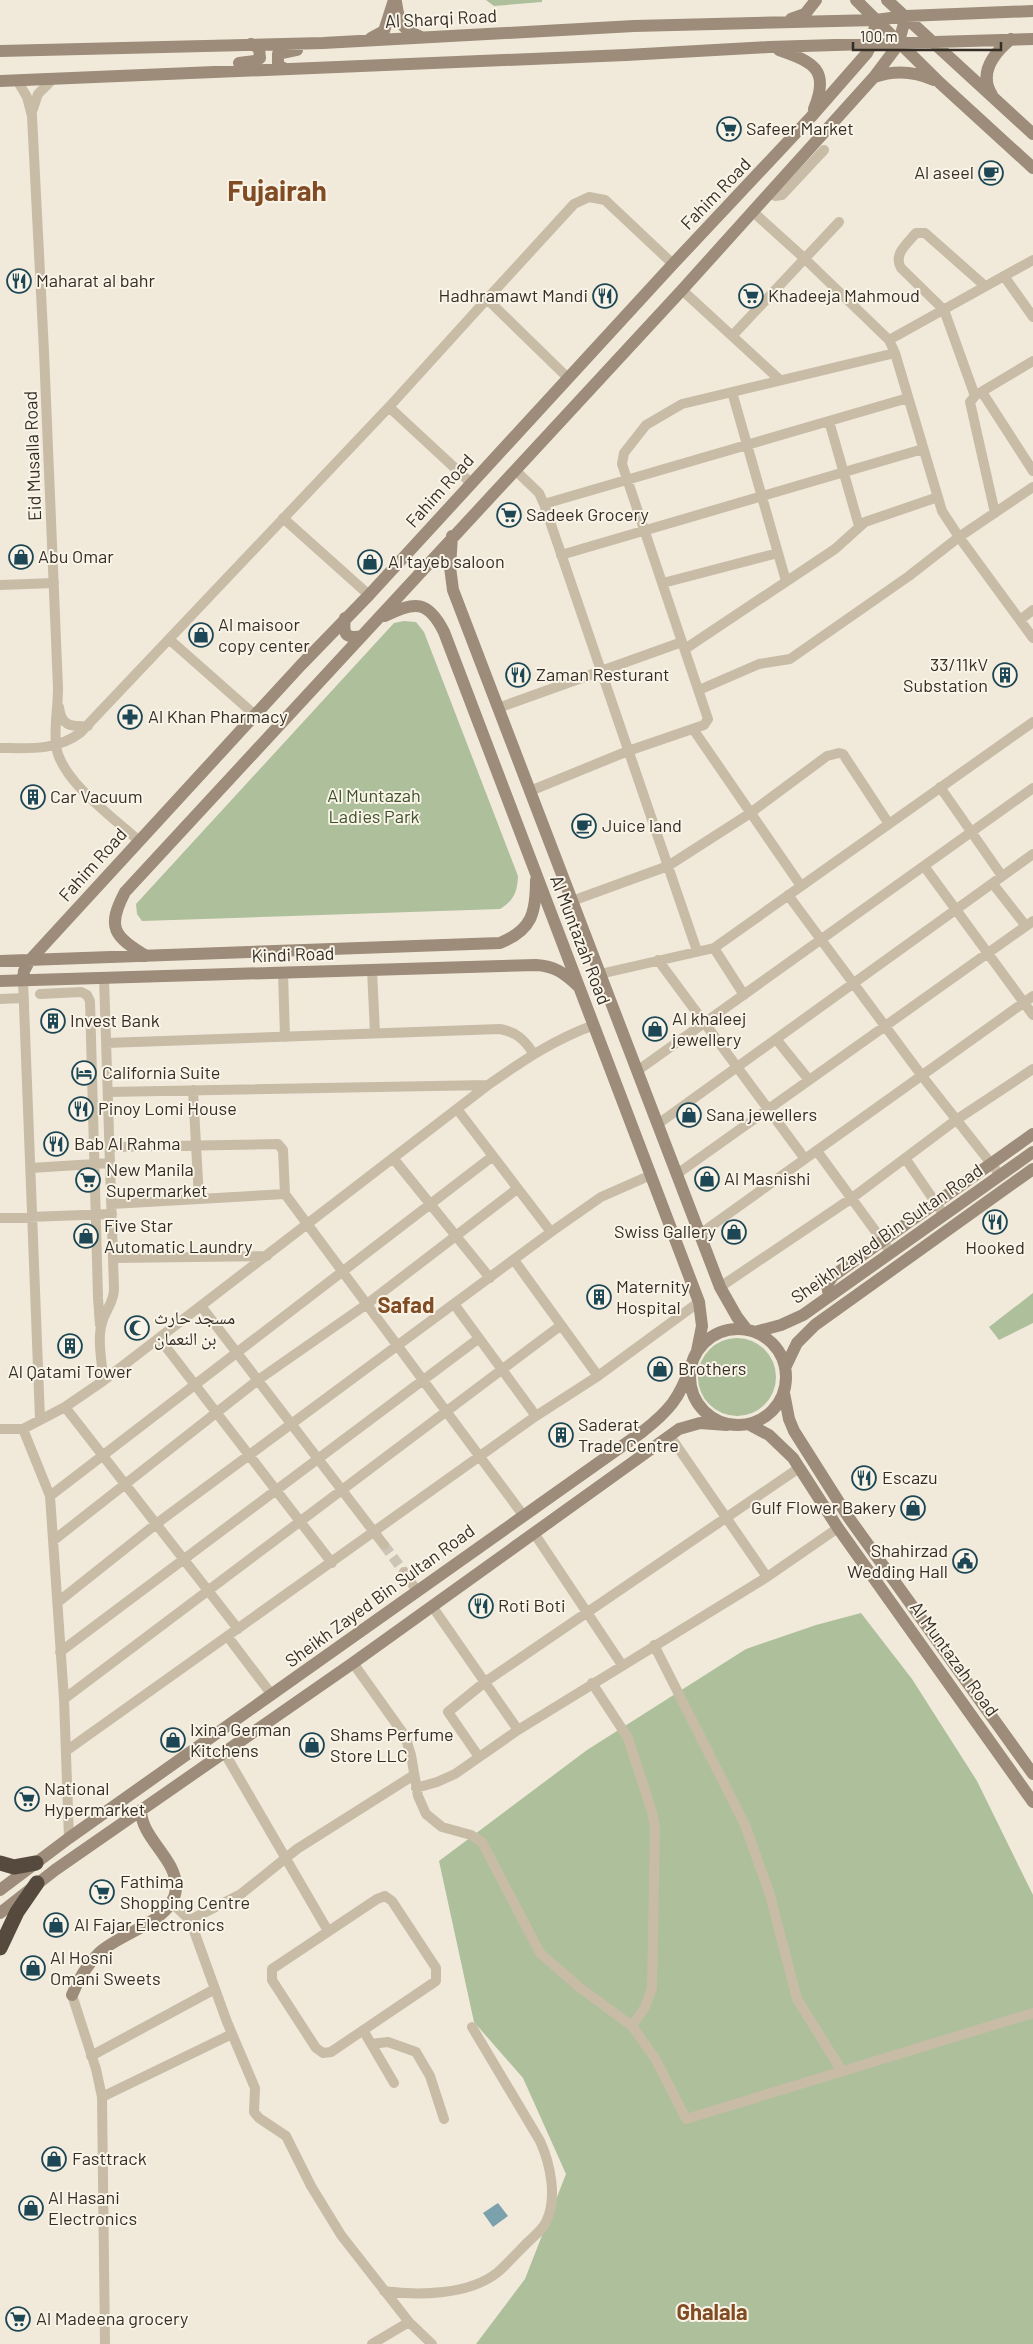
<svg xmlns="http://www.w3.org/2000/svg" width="1033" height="2344" font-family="Barlow,'Noto Naskh Arabic',sans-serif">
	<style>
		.green { fill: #adbf9b }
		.water { fill: #7ba1ad }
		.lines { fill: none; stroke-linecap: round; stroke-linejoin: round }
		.street-tunnel { stroke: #cbc4b7; stroke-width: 10; stroke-dasharray: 10 5; stroke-linecap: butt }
		.street { stroke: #c8bca7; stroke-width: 10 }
		.secondary { stroke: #9c8c79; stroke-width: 12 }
		.highway { stroke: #564a3f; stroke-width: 15 }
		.labels { text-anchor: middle; stroke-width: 4; stroke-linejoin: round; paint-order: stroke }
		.street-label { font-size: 18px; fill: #352e27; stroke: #f9f4e7 }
		.poi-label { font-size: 18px; fill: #352e27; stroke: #f9f4e7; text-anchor: start }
		.park-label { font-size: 18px; fill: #3d522c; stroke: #f9f4e7 }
		.district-label { font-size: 22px; font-weight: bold; fill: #814b23; stroke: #f9f4e7 }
		.town-label { font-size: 28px; font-weight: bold; fill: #814b23; stroke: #f9f4e7 }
	</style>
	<rect width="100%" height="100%" fill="#f1eadb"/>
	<!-- green -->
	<path class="green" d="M486,0H542V2L494,6Z
		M404,621L416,622L424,632L518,876C517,893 514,900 500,909L142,921L137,914L136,904L394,623Z
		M1033,1293V1323L999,1340L989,1327Z
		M698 1377a39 39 0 1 1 78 0a39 39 0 1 1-78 0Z
		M861,1613L912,1679L977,1781L1033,1895V2344H476L525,2279L566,2174L523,2078L474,2022L439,1861L587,1750L746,1649L816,1625Z"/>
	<!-- water -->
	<path class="water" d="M498,2203L508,2216L493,2227L483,2213Z"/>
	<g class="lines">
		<!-- street-tunnel -->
		<path class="street-tunnel" d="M384,1545L404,1572"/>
		<!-- street -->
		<path class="street" d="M17,80L27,97L32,116L44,352L58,688C58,708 54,726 56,746C61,781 114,818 139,841
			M32,112L38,94L54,78
			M770,191L775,196L782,195L824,150
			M752,211L804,258L889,340L895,353L942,511L959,537L1033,638
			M1004,276L1033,317
			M985,286L925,233H916C907,244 893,254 901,268L944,310L975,396L970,402L995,513
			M682,290L780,380
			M733,335L839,222
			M889,340L1033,260
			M568,378L487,299L574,204L589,197L605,200L673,264
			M732,392L786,581
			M982,392L1033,471
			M976,395L1033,361
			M829,421L859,526
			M515,470L539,493L544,504L697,951
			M471,483L389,407L487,299
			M544,504L908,398
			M283,518L369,595
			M561,555L923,449
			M663,583L778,553
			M0,585L54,583
			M1020,620L1033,610
			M170,640L255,715
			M685,649L835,549L865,522L938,497
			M699,690L759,664L790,659L909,576L959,537L1033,487
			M59,707C61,726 71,727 88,726
			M498,708L682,642
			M693,729L801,886
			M0,748C29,748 56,751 80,733L389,407
			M940,787L1002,876
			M530,791L628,751L704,725L708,719L622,464L624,453L646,425L682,404L895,353
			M924,866L1033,1015
			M993,884L1026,926
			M788,895L922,1076L1000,1175
			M572,901L668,866L749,814L827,756L839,753L843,754L889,824
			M714,948L744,995
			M658,960L805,1159
			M372,970L375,1033
			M283,973L285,1037
			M600,974L714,948L1033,722
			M23,980L40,1419
			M40,994L81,992L87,995L90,1001L98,1298L100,1325
			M0,999L24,998
			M776,1039L809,1080
			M106,1043L500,1029C516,1032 524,1039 533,1053
			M637,1071L1033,788
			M193,1090L199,1199
			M108,1092L488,1085
			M457,1109L551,1232
			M658,1124L1033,854
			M110,1147L278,1144L283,1150L285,1194L523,1515
			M817,1151L887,1247
			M393,1158L490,1278
			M905,1158L944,1215
			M31,1168L110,1163
			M677,1174L1033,921
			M112,1204L285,1194
			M0,1218L112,1214
			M700,1234L1033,996
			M113,1258L267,1256
			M514,1260L598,1376
			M720,1287L852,1198L956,1120L1033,1069
			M454,1304L536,1416
			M201,1306L384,1545
			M159,1338L332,1563
			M103,1379C102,1361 97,1339 102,1323C105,1310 114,1303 114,1289L104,978
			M65,1407L238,1629
			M0,1429H23L65,1407L103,1381L488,1085C524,1060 553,1040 594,1025
			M23,1429L50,1496L64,1699L69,1838
			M670,1436L767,1577
			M50,1496L493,1156
			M534,1533L622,1665
			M54,1540L258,1380L367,1304L517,1189
			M404,1572L417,1591
			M58,1602L156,1524L551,1232L601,1197L651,1175
			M432,1606L518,1730
			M228,1637L272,1695
			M654,1645L745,1825L770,1895L797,1999L842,2071
			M60,1652L478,1339
			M353,1663L405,1736L411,1755L418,1796L426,1814L442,1827L471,1835L482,1842L540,1953L579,1987L632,2026
			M592,1683L628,1738L652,1812L655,1827L652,1988L645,2007L632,2026L655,2058L686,2119L1033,2013
			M64,1699L560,1326
			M66,1751L536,1416L598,1376L699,1302
			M224,1752L328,1931
			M479,1757L448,1712L485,1682L799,1468
			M416,1788L437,1782L455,1774L518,1730L767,1577L838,1528
			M385,1896L392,1901L436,1968V1981L331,2052L323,2053L316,2048L272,1980V1969L377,1899Z
			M171,1902L190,1920L227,2022L255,2088L254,2112L259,2118L286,2136L311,2186L341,2235L409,2322L432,2344
			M190,1920L241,1894L297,1849L414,1775
			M72,1995L96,2069L102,2097L105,2344
			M363,2030L394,2083
			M371,2044L388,2042L416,2052L430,2076L444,2119
			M91,2056L215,1989
			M102,2097L232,2034
			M384,2291C418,2296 470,2295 498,2272C507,2264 515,2255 523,2247C530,2239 541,2232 546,2222C558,2198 550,2163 540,2141L472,2027
			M372,2344L409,2322"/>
		<!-- secondary -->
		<path class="secondary" d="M856,0L940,83L1033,168
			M887,0L1033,134
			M396,2C399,22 400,28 419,36
			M791,19L805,14L816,0
			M371,38L384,31L394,0
			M779,50C814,62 830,70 814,109
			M0,51L323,43L634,26L876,20L906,16L1033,11
			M239,63L255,61L260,58L259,48L251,44
			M283,68L278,64V54L297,50
			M874,77C894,70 914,71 934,80
			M0,81L626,55L769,47L1033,39
			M992,95C978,73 994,53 1011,39
			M452,536L450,567L453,590L720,1287L737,1317L747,1330
			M385,616C415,601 428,600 444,632L699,1302L702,1326L697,1351
			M345,618C343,634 345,639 362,636
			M146,956C114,936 106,928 125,892L682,290L874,77L898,45L906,16
			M0,961L500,943C532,930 536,913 536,880
			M23,980L24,971L30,960L301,665L369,595L673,264L811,117L867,53L872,43L876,20
			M0,981L536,965C555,966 564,973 578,986
			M829,1296L827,1285L833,1276L1033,1134
			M690 1377a48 48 0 1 1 96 0a48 48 0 1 1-96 0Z
			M755,1332L781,1325L803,1315L1033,1152
			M785,1368L797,1343L815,1325L1033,1169
			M784,1393L789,1419L794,1431L849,1518L1033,1774
			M750,1425L769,1435L793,1458L838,1528L1033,1802
			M0,1890L69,1838L642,1432C669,1411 680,1398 691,1365
			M0,1913L55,1870L353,1663L679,1429L700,1423L727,1425
			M72,1995C78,1980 87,1965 99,1953C119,1933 173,1922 176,1889C178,1859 141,1839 141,1810"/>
		<!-- highway -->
		<path class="highway" d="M0,1863L14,1867L36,1863
			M0,1948L17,1912L37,1883"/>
	</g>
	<!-- icons -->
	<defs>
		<g id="supermarket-ring" transform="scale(1.25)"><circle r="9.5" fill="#f9f4e7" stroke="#1e4755" stroke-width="1.5"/><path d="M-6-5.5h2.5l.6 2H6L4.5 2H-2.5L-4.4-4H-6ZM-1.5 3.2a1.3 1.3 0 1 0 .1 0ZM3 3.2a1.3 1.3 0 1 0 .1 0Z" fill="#1e4755"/></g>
		<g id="cafe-ring" transform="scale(1.25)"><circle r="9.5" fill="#f9f4e7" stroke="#1e4755" stroke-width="1.5"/><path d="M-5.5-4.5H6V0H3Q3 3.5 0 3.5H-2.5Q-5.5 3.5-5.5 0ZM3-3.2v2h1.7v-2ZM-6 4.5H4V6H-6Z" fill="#1e4755"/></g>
		<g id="restaurant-ring" transform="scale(1.25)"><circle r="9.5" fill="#f9f4e7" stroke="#1e4755" stroke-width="1.5"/><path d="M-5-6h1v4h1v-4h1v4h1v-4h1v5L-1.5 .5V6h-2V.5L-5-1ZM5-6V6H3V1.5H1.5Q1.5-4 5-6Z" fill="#1e4755"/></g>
		<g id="shop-ring" transform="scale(1.25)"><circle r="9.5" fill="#f9f4e7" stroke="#1e4755" stroke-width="1.5"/><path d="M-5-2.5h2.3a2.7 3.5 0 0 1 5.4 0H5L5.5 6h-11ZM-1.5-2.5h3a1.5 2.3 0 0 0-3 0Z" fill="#1e4755"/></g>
		<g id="building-ring" transform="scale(1.25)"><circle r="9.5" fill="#f9f4e7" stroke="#1e4755" stroke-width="1.5"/><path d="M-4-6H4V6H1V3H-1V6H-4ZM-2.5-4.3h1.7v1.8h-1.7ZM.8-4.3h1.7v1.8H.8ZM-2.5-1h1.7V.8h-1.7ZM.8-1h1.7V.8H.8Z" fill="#1e4755"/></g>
		<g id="pharmacy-ring" transform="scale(1.25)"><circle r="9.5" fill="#f9f4e7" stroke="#1e4755" stroke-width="1.5"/><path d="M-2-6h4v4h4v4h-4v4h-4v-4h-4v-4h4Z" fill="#1e4755"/></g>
		<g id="hotel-ring" transform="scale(1.25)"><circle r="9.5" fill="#f9f4e7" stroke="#1e4755" stroke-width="1.5"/><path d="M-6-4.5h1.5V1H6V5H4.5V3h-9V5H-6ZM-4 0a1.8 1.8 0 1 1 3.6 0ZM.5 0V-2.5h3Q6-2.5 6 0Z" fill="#1e4755"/></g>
		<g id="mosque-ring" transform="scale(1.25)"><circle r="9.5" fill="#f9f4e7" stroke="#1e4755" stroke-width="1.5"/><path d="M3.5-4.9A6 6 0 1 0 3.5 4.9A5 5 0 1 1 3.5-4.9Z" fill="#1e4755"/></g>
		<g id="civic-ring" transform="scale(1.25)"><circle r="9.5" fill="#f9f4e7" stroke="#1e4755" stroke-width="1.5"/><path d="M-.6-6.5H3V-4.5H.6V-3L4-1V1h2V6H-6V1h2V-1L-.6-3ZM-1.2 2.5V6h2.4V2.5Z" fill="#1e4755"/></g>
	</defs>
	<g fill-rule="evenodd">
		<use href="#supermarket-ring" x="729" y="129"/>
		<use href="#cafe-ring" x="991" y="173"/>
		<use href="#restaurant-ring" x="19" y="281"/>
		<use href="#restaurant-ring" x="605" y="296"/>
		<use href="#supermarket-ring" x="751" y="296"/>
		<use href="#supermarket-ring" x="509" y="515"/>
		<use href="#shop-ring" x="21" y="557"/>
		<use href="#shop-ring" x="370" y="562"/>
		<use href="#shop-ring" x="201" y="635"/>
		<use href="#restaurant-ring" x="518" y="675"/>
		<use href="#building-ring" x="1005" y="675"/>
		<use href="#pharmacy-ring" x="130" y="717"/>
		<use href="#building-ring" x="33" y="797"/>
		<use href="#cafe-ring" x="584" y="826"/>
		<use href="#building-ring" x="53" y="1021"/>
		<use href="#shop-ring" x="655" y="1029"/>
		<use href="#hotel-ring" x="84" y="1073"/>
		<use href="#restaurant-ring" x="81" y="1109"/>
		<use href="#shop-ring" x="689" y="1115"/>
		<use href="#restaurant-ring" x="56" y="1144"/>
		<use href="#shop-ring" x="707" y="1179"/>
		<use href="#supermarket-ring" x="88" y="1180"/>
		<use href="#restaurant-ring" x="995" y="1222"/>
		<use href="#shop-ring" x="734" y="1232"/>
		<use href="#shop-ring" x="86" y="1236"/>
		<use href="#building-ring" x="599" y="1297"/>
		<use href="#mosque-ring" x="137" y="1328"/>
		<use href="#building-ring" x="70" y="1346"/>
		<use href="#shop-ring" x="660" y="1369"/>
		<use href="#building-ring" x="561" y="1435"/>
		<use href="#restaurant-ring" x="864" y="1478"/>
		<use href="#shop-ring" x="913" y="1508"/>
		<use href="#civic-ring" x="965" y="1561"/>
		<use href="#restaurant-ring" x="481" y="1606"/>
		<use href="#shop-ring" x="173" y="1740"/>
		<use href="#shop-ring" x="312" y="1745"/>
		<use href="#supermarket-ring" x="27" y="1799"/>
		<use href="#supermarket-ring" x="102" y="1892"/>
		<use href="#shop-ring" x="56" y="1925"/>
		<use href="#shop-ring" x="33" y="1968"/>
		<use href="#shop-ring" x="54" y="2159"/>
		<use href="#shop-ring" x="31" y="2208"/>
		<use href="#supermarket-ring" x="18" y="2319"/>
	</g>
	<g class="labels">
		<!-- street labels -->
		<g class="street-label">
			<text transform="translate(441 19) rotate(-3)" y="6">Al Sharqi Road</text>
			<text transform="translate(716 194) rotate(-46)" y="6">Fahim Road</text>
			<text transform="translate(33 456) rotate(-92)" y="6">Eid Musalla Road</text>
			<text transform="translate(440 491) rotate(-48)" y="6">Fahim Road</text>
			<text transform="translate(93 865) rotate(-48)" y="6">Fahim Road</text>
			<text transform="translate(580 940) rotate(69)" y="6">Al Muntazah Road</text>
			<text transform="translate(293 955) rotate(-2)" y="6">Kindi Road</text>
			<text transform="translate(887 1234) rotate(-35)" y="6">Sheikh Zayed Bin Sultan Road</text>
			<text transform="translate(380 1596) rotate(-36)" y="6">Sheikh Zayed Bin Sultan Road</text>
			<text transform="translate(954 1659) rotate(54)" y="6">Al Muntazah Road</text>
		</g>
		<!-- poi labels -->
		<g class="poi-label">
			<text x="746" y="135">Safeer Market</text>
			<text x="974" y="179" text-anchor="end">Al aseel</text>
			<text x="36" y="287">Maharat al bahr</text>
			<text x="588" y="302" text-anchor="end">Hadhramawt Mandi</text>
			<text x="768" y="302">Khadeeja Mahmoud</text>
			<text x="526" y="521">Sadeek Grocery</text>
			<text x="38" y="563">Abu Omar</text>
			<text x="388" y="568">Al tayeb saloon</text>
			<text x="218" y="631">Al maisoor<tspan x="218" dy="21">copy center</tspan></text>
			<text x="988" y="671" text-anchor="end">33/11kV<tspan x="988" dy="21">Substation</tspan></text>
			<text x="536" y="681">Zaman Resturant</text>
			<text x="148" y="723">Al Khan Pharmacy</text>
			<text x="50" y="803">Car Vacuum</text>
			<text x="602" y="832">Juice land</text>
			<text x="672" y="1025">Al khaleej<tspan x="672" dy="21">jewellery</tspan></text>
			<text x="70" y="1027">Invest Bank</text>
			<text x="102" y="1079">California Suite</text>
			<text x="98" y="1115">Pinoy Lomi House</text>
			<text x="706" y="1121">Sana jewellers</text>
			<text x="74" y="1150">Bab Al Rahma</text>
			<text x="106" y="1176">New Manila<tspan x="106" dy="21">Supermarket</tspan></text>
			<text x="724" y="1185">Al Masnishi</text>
			<text x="104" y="1232">Five Star<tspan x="104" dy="21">Automatic Laundry</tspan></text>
			<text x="716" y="1238" text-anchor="end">Swiss Gallery</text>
			<text x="995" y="1254" text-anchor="middle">Hooked</text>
			<text x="616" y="1293">Maternity<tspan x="616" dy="21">Hospital</tspan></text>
			<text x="154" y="1324">مسجد حارث<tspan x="154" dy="21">بن النعمان</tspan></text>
			<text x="678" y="1375">Brothers</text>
			<text x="70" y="1378" text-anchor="middle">Al Qatami Tower</text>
			<text x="578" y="1431">Saderat<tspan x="578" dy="21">Trade Centre</tspan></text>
			<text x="882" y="1484">Escazu</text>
			<text x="896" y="1514" text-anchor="end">Gulf Flower Bakery</text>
			<text x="948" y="1557" text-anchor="end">Shahirzad<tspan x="948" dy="21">Wedding Hall</tspan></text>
			<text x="498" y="1612">Roti Boti</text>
			<text x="190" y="1736">Ixina German<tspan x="190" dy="21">Kitchens</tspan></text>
			<text x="330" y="1741">Shams Perfume<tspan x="330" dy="21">Store LLC</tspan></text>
			<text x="44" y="1795">National<tspan x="44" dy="21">Hypermarket</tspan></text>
			<text x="120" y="1888">Fathima<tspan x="120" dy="21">Shopping Centre</tspan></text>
			<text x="74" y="1931">Al Fajar Electronics</text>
			<text x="50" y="1964">Al Hosni<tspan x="50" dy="21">Omani Sweets</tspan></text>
			<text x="72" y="2165">Fasttrack</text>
			<text x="48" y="2204">Al Hasani<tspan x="48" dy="21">Electronics</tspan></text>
			<text x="36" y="2325">Al Madeena grocery</text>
		</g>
		<!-- park labels -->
		<g class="park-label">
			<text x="374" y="802">Al Muntazah<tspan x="374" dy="21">Ladies Park</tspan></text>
		</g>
		<!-- district labels -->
		<g class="district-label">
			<text x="406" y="1313">Safad</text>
			<text x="712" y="2320">Ghalala</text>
		</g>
		<!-- town labels -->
		<g class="town-label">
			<text x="277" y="201">Fujairah</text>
		</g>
	</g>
	<!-- scale -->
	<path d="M853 42v8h148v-8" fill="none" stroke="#352e27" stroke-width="2.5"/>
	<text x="860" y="42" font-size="15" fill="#352e27" stroke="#f9f4e7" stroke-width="4" paint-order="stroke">100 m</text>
</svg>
